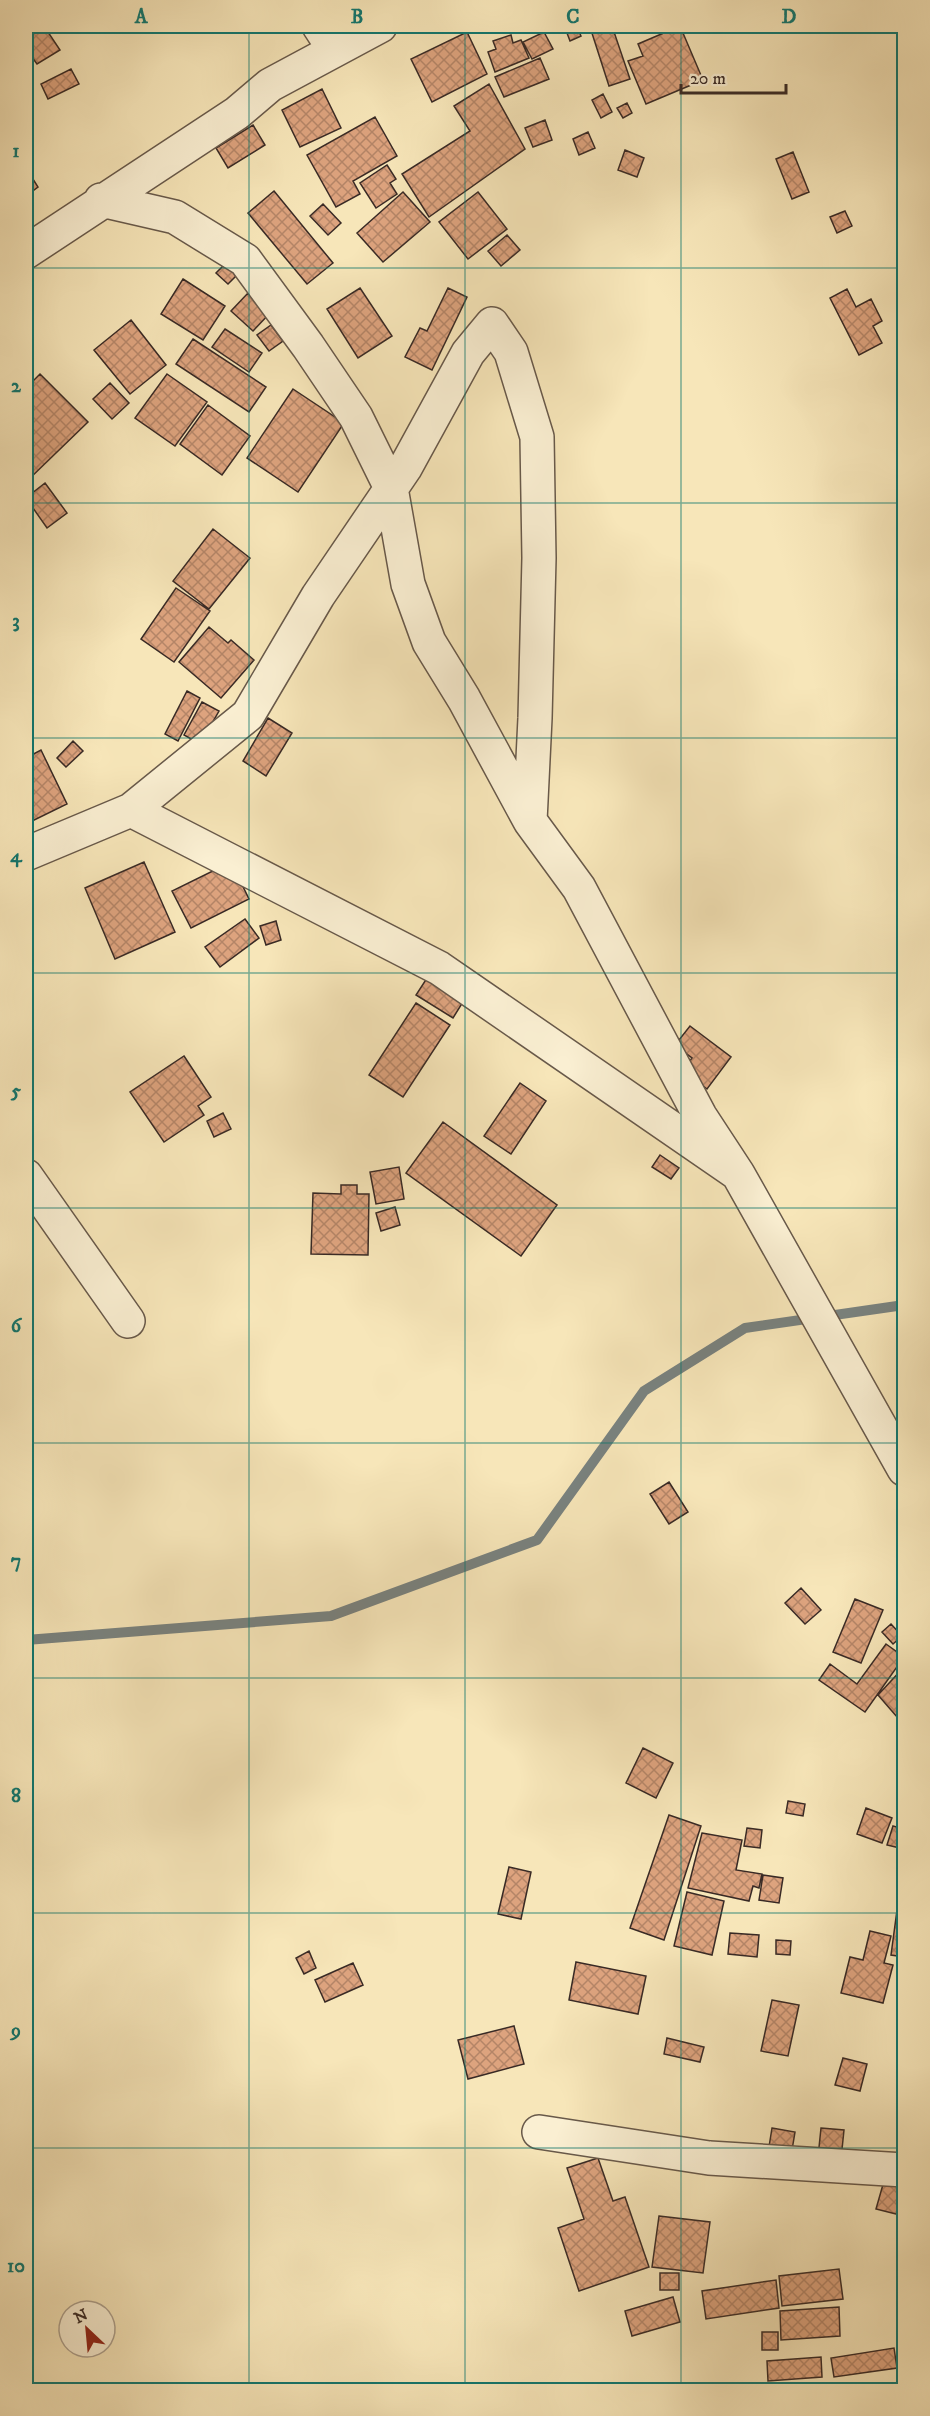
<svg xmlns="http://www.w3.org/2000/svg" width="930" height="2416" font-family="'IM FELL DW Pica',serif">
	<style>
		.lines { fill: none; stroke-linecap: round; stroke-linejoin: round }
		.stream { stroke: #79827f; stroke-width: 10 }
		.building { fill: url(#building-cross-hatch); stroke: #392a25; stroke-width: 1.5 }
		.minor-casing { stroke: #68594a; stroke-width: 36 }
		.minor { stroke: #faefd2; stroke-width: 33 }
		.grid { fill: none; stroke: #0f766e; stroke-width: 1.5; stroke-opacity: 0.55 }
		.neatline { fill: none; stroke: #0f766e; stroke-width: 2 }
		.grid-label { font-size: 20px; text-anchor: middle; font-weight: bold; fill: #0f766e }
	</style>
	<defs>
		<pattern id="building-cross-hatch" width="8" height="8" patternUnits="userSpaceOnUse" patternTransform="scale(1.5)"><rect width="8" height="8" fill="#dda37e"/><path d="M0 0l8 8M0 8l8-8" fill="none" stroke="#b48567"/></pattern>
	</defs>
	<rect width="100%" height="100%" fill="#f7e6b9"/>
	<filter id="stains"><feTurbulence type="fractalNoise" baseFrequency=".00333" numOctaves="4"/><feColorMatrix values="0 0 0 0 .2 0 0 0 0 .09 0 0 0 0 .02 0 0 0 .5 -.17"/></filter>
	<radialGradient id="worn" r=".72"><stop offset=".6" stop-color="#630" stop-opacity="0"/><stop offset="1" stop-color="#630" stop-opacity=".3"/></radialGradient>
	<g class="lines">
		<!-- stream -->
		<path class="stream" d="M26,1640L331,1616L537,1540L644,1391L745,1328L904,1305"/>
	</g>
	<!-- building -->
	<path class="building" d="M26,26H44L60,50L37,64L26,49Z
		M594,26H612L630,79L609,86L590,27Z
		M680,26L703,80L646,104L628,61L643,56L638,44Z
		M578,29L581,36L570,41L567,33Z
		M467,32L487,74L432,102L411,59Z
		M544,32L553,49L532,59L523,42Z
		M511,35L513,43L521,40L529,58L495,72L488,52L496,49L493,41Z
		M540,58L549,79L504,97L495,77Z
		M71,69L79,84L48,99L41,84Z
		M489,84L525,149L429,217L402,174L470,131L454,106Z
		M322,89L341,128L300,147L282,110Z
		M603,94L612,112L601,118L592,100Z
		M627,103L632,113L623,118L617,108Z
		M375,117L397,156L353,181L360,194L336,207L307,155Z
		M545,120L552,140L533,147L525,128Z
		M253,125L265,145L228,168L216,148Z
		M588,132L595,148L579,155L573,139Z
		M625,150L644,158L637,177L618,170Z
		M793,152L809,192L792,199L776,159Z
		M387,165L396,179L390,183L397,194L376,208L360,183Z
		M26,168L38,187L26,196Z
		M274,191L333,263L307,284L248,213Z
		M403,192L430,222L383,262L357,233Z
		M478,192L507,229L468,259L439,222Z
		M323,204L341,223L328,235L310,216Z
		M845,211L852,226L837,233L830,217Z
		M507,235L520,250L501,266L488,251Z
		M227,262L239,273L228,284L216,273Z
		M183,279L225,306L203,340L161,314Z
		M360,288L392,336L358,358L327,309Z
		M448,288L467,297L432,370L405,357L420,328L427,331Z
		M847,289L856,307L871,299L882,321L873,326L882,343L859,355L830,298Z
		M248,293L270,313L253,331L231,311Z
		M131,320L166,365L130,394L94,350Z
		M271,325L283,341L269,351L257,335Z
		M225,329L262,353L249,372L212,347Z
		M193,339L266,387L249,412L176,364Z
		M40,374L88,422L26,482V388Z
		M167,374L207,402L175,446L135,418Z
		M110,383L129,403L112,419L93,399Z
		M293,389L344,423L298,492L247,458Z
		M208,405L250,436L222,475L180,444Z
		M45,483L67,513L47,528L26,498Z
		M213,529L250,558L209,609L173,581Z
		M176,588L210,611L174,662L141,639Z
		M209,627L228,643L231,640L254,660L221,698L179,662Z
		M187,691L200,698L178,741L165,734Z
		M202,702L219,711L200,744L184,735Z
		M268,718L292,733L266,776L243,761Z
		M73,741L83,751L66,767L57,758Z
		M41,750L67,804L26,824V758Z
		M144,862L175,932L115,959L85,888Z
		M231,862L249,899L191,928L172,891Z
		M245,919L259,938L220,967L205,947Z
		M276,921L281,940L266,945L260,926Z
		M429,975L466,997L453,1018L416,995Z
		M416,1003L450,1025L403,1097L369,1075Z
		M690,1026L731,1057L707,1089L683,1070L692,1058L675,1045Z
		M184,1056L211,1097L198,1106L204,1115L164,1142L130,1092Z
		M520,1083L546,1101L511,1154L484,1136Z
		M223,1113L231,1129L214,1137L207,1121Z
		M443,1122L557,1205L521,1256L406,1173Z
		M660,1155L679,1168L671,1179L652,1167Z
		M399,1167L404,1199L376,1204L370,1172Z
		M341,1185H357V1194H369L368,1255L311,1254L313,1193L341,1194Z
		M395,1207L400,1225L381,1231L376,1213Z
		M669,1482L688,1512L669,1524L650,1494Z
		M801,1588L821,1610L805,1624L785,1603Z
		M855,1599L883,1610L861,1663L833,1652Z
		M891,1624L902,1636L893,1644L882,1632Z
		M886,1644L904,1657L865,1712L819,1680L830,1664L857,1684Z
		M904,1667V1725L878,1695Z
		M643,1748L673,1763L656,1798L626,1783Z
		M788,1801L805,1804L803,1816L786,1813Z
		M866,1808L892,1818L882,1843L857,1834Z
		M669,1815L701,1826L664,1940L630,1928Z
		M893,1826L904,1829V1849L887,1845Z
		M747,1828L762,1830L760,1848L744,1846Z
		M702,1833L742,1840L736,1870L762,1874L759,1888L753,1886L749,1901L688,1888Z
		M509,1867L531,1872L521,1919L498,1914Z
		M763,1875L783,1878L779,1903L759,1900Z
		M687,1892L724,1901L712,1955L674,1946Z
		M897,1910L904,1911V1957L891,1955Z
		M870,1931L891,1936L884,1963L893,1965L883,2003L841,1993L850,1957L863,1960Z
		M730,1933L759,1935L757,1957L728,1954Z
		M776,1940L791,1941L790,1955L776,1954Z
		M309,1951L316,1968L304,1974L296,1958Z
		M576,1962L646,1976L638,2014L569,2000Z
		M353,1963L363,1985L325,2002L315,1980Z
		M772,2000L799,2005L788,2056L761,2051Z
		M514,2026L524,2064L468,2079L458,2040Z
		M667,2038L704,2047L700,2062L664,2054Z
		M843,2058L867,2064L860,2091L835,2085Z
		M772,2128L795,2132L791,2156L768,2153Z
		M821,2128L844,2130L841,2159L818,2157Z
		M598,2158L613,2201L625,2197L649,2267L579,2291L558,2228L584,2219L567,2168Z
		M886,2174L904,2179V2216L876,2209Z
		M659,2216L710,2222L703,2273L652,2267Z
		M839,2269L843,2299L782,2306L779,2276Z
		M660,2273H679V2290H660Z
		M776,2280L779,2308L706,2319L702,2291Z
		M673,2297L680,2322L632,2336L625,2311Z
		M839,2307L840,2336L781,2340L780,2311Z
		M762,2332H778V2350H762Z
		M894,2348L897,2368L834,2377L831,2358Z
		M821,2357L822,2377L768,2381L767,2361Z"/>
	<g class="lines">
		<!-- minor casing -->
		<g class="minor-casing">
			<path id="minor" d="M319,26L334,49
				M101,200L175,217L245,260L308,346L356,417L391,488L408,584L429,642L464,699L530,821
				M26,252L237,113L270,85L380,26
				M131,810L248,715L318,596L405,468L468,353L492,324L511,352L537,437L539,558L535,718L530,821L579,888L700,1116L738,1174
				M26,854L131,810L439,968L738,1174L904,1469
				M26,1176L128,1321
				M539,2132L709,2158L904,2170"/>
		</g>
		<!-- minor -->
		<use href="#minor" class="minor"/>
	</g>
	<!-- grid -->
	<path class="grid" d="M249,26V2390M465,26V2390M681,26V2390M26,268H904M26,503H904M26,738H904M26,973H904M26,1208H904M26,1443H904M26,1678H904M26,1913H904M26,2148H904"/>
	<!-- margin -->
	<rect width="930" height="2416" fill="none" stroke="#f7e6b9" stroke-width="66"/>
	<!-- north arrow -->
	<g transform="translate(87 2329) rotate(334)"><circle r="28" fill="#faefd2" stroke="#ada08d" stroke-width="1.5"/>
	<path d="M0-4.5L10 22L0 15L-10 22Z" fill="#8f2418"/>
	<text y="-9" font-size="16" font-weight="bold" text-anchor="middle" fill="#392a25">N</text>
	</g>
	<!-- scale -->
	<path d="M681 84v9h105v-9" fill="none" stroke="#392a25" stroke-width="3"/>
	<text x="690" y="84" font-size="18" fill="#392a25" stroke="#faefd2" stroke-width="4.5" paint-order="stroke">20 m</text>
	<rect x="33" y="33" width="864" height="2350" class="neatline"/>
	<g class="grid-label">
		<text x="141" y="23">A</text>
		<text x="357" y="23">B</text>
		<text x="573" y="23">C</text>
		<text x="789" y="23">D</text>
		<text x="16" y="157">1</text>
		<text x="16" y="392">2</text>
		<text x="16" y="627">3</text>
		<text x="16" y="862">4</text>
		<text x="16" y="1097">5</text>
		<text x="16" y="1332">6</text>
		<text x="16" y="1567">7</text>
		<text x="16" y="1802">8</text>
		<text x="16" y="2037">9</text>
		<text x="16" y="2272">10</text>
	</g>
	<rect width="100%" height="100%" filter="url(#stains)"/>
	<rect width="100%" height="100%" fill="url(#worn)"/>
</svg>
